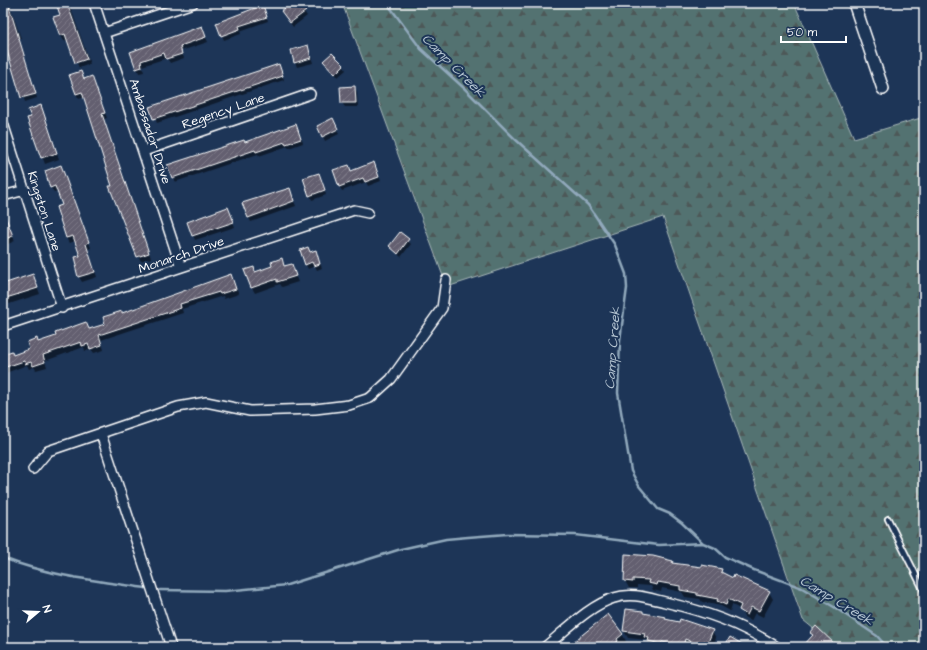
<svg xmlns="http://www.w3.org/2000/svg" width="927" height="650" font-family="'Architects Daughter',sans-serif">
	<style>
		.forest { fill: url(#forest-firs); stroke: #a9b8b8 }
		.shadow { fill: #0007 }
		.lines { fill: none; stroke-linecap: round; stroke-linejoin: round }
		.stream { stroke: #91a9bc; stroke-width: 2.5 }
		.building { fill: url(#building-hatch); stroke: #fff }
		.service-casing { stroke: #fff; stroke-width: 8 }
		.minor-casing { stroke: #fff; stroke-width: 12 }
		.tertiary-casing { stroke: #fff; stroke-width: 14 }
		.service { stroke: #1d3557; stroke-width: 4.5 }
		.minor { stroke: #1d3557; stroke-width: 9 }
		.tertiary { stroke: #1d3557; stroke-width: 11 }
		.labels { text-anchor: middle; stroke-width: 4; stroke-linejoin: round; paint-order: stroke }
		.street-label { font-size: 13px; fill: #fff; stroke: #1d3557 }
		.water-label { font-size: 14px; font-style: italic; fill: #b5c5d2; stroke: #1d3557 }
	</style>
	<defs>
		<pattern id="forest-firs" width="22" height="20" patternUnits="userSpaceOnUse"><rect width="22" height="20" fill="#537271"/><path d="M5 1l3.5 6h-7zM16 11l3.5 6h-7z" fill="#4e5959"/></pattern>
		<pattern id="building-hatch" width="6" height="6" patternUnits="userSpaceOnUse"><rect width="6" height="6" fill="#635f70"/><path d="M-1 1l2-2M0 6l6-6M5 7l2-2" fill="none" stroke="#7a7785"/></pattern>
	</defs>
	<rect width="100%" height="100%" fill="#1d3557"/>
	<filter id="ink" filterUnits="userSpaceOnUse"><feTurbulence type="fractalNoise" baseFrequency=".025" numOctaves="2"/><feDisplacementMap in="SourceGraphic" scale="8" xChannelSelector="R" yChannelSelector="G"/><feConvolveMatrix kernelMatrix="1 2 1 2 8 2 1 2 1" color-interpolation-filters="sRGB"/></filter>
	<g filter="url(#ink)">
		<!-- forest -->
		<path class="forest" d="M342,3H794L854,138L924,117V647H836L803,620L663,217L447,287Z"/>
		<!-- shadow -->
		<path class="shadow" d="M3,3H9L21,39H19L37,98L25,102L3,35Z
			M57,3H69L90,64L79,68L68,40L64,41L61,36L55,17L61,15Z
			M117,3H130L119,7Z
			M293,3H298L307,16L293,27L285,16Z
			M265,11L268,21L240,31L241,34L224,40L222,35Z
			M201,27L208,42L181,51L184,58L170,63L167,58L142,66L144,72L139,73L131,52Z
			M308,47L313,63L297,67L295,62Z
			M324,62L343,65L346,70L338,77Z
			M281,70L284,80L157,123L150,107Z
			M81,72L85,80L94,82L107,118L104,119L151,258L141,261L138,256L113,186L85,97L79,99L76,94Z
			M355,87L357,92L358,107H345L342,103L341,88Z
			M41,107L59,159L45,164L28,119L32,117Z
			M335,124L339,134L325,141L318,126Z
			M296,125L303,143L289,148L288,146L259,156L258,154L175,182L173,177L245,143Z
			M348,166L351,172L376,168L381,181L368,186L366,182L342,191L339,186Z
			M46,171L63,172L91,248L88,249L97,277L82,282L79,277L76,266L79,265L81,257L76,241L69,243L66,238L57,208L63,206L58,191L54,192L51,188Z
			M321,178L326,195L312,200L310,195Z
			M289,189L296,206L251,222L249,218Z
			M228,208L235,227L195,240L188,222Z
			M6,218L15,241L3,246V219Z
			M400,233L411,244L401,257L390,246Z
			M315,251L322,268L317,270L315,266L308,269L306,265L311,253Z
			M281,259L285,267L291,265L298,282L282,287L280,284L255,293L252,288L253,268L256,273L274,267Z
			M33,275L40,294L3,306V286Z
			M231,275L239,294L224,299L223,296L182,309L183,313L101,340L104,350L94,353L91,349L85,351L84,347L45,361L47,367L36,370L34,367L29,369L27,365L3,374V355L13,356L31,350L37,339L39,343L86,323L89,330L106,324L122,314Z
			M626,555L672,562L674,564L721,570L724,575L769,592L773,599L763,617L755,613L751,621L744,617L740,609L732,605L730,611L721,606L702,602L700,599L685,597L682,592L662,588L661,592L653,590L651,586L637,585V588H629L625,581Z
			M643,612L644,614L665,617L667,620L712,631L716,638L713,647H652L647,640L628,638L624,631Z
			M622,634L626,641L621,647H569Z"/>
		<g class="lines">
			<!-- stream -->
			<path class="stream" d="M387,3L421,49L465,89L515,139L588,205L615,245L626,274L627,288L620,340L618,393L631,471L639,486L658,509L670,514L682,523L703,543L715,548L725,557L754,570L802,588L834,607L877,636L887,647
				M3,558C49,576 98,581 146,588
				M160,590L225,591L287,585L401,549L446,539L468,537L507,534L575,535L659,545L703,543"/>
		</g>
		<!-- building -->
		<path class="building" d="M3,3H8L36,94L21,98L3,37Z
			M56,3H67L87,59L75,63L65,34L60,36L53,17L60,15Z
			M292,3H300L306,11L290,23L281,11Z
			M263,5L267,17L239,26L240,29L221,36L216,23Z
			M202,26L206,37L180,46L182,54L166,59L164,53L141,61L142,67L136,69L130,52Z
			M308,45L311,58L294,63L291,50Z
			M332,53L344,65L335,74L323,61Z
			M279,64L283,76L153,119L149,107Z
			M81,71L84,79L92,76L105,113L102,114L149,253L137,257L109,186H112L82,92L76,94L69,75Z
			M355,86L356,103H341L340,87Z
			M41,105L57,153L41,158L27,118L31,117L28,110Z
			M333,118L338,129L322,137L317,126Z
			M296,124L301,139L286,144L285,142L256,152L255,150L172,178L167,165L244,140L245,142Z
			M374,162L379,177L365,182L363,178L339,187L333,170L349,165L351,171Z
			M61,165L89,242L86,244L95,272L78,277L75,265H77L75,257L80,256L73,236L66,238L56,207L62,205L55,186L50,188L45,171Z
			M319,173L325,190L309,196L303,178Z
			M290,188L294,201L248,218L242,203Z
			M228,207L234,222L192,236L187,222Z
			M3,210L13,236L3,240Z
			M400,232L409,239L398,254L389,246Z
			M308,247L310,252L316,250L320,264L314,266L312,262L305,265L300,250Z
			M282,258L284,266L292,264L296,276L277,282V279L251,288L244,270L254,267L255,272L272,266L271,262Z
			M33,274L38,288L3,299V284Z
			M231,274L236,289L220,294L219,292L180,304L181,308L99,335L102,345L90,349L88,344L82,346L81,342L43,355L45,362L33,366L31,362L25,364L24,361L3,368V354L12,351L13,355L29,349L27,342L37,338L38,342L56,336L55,333L86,322L89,329L105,324L103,317L122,311V313Z
			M625,554L653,556L673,561L672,563L702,567V565L722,569L721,572L733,578L734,575L770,591L759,611L751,607L747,615L739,610L741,605L728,599L726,605L717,601L718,599L697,595V593L680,590V586L658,582L657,585L648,583L649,580L633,579V582L624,581Z
			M626,609L643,611V613L666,617L665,619L679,622L680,619L713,630L706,647H698L699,645L685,639L683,647L662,642L661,644L648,641L649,638L644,637L645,634L623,631Z
			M608,614L623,634L617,639L618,641L611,647H567Z
			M816,626L838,647H802L813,635L810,633Z
			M730,637L747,647H724Z"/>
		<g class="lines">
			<!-- service casing -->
			<g class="service-casing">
				<path id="service" d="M888,519L924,591"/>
			</g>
			<!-- minor casing -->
			<g class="minor-casing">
				<path id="minor" d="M94,3L181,267
					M104,33L193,3
					M3,123L62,308
					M144,151L310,94
					M3,196L25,190
					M3,326L354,210L368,213
					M101,434L171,647
					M33,469L48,451L178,407L206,402L250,411L315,409L349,405L370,398L391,379L442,308L446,280
					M545,647C565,631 590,605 614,598C631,592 648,598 665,602C707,612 739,623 777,647"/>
			</g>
			<!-- tertiary casing -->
			<g class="tertiary-casing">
				<path id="tertiary" d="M854,3L883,89"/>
			</g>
			<!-- service -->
			<use href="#service" class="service"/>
			<!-- minor -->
			<use href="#minor" class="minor"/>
			<!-- tertiary -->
			<use href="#tertiary" class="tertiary"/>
		</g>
	</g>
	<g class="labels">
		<!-- street labels -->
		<g class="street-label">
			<text transform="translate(223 110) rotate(-19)" y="5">Regency Lane</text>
			<text transform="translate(151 131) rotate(72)" y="5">Ambassador Drive</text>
			<text transform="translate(45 211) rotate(72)" y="5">Kingston Lane</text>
			<text transform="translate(181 254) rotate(-19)" y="5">Monarch Drive</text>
		</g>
		<!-- water labels -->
		<g class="water-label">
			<text transform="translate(454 65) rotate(45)" y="5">Camp Creek</text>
			<text transform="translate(612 348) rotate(-86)" y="5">Camp Creek</text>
			<text transform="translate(837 600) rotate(31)" y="5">Camp Creek</text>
		</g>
	</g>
	<!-- margin -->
	<rect width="927" height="650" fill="none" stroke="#1d3557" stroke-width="16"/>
	<rect x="8" y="8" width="911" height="634" fill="none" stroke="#fff" stroke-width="1.5" filter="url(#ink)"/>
	<!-- north arrow -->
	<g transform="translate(38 612) rotate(71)" stroke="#1d3557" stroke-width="3" paint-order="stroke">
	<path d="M0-3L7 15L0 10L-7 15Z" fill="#ffffff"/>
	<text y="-6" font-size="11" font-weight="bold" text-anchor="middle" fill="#ffffff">N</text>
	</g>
	<!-- scale -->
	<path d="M781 36v6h65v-6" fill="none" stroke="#ffffff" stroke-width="2"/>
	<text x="787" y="36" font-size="12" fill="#ffffff" stroke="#1d3557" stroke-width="3" paint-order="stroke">50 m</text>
</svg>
